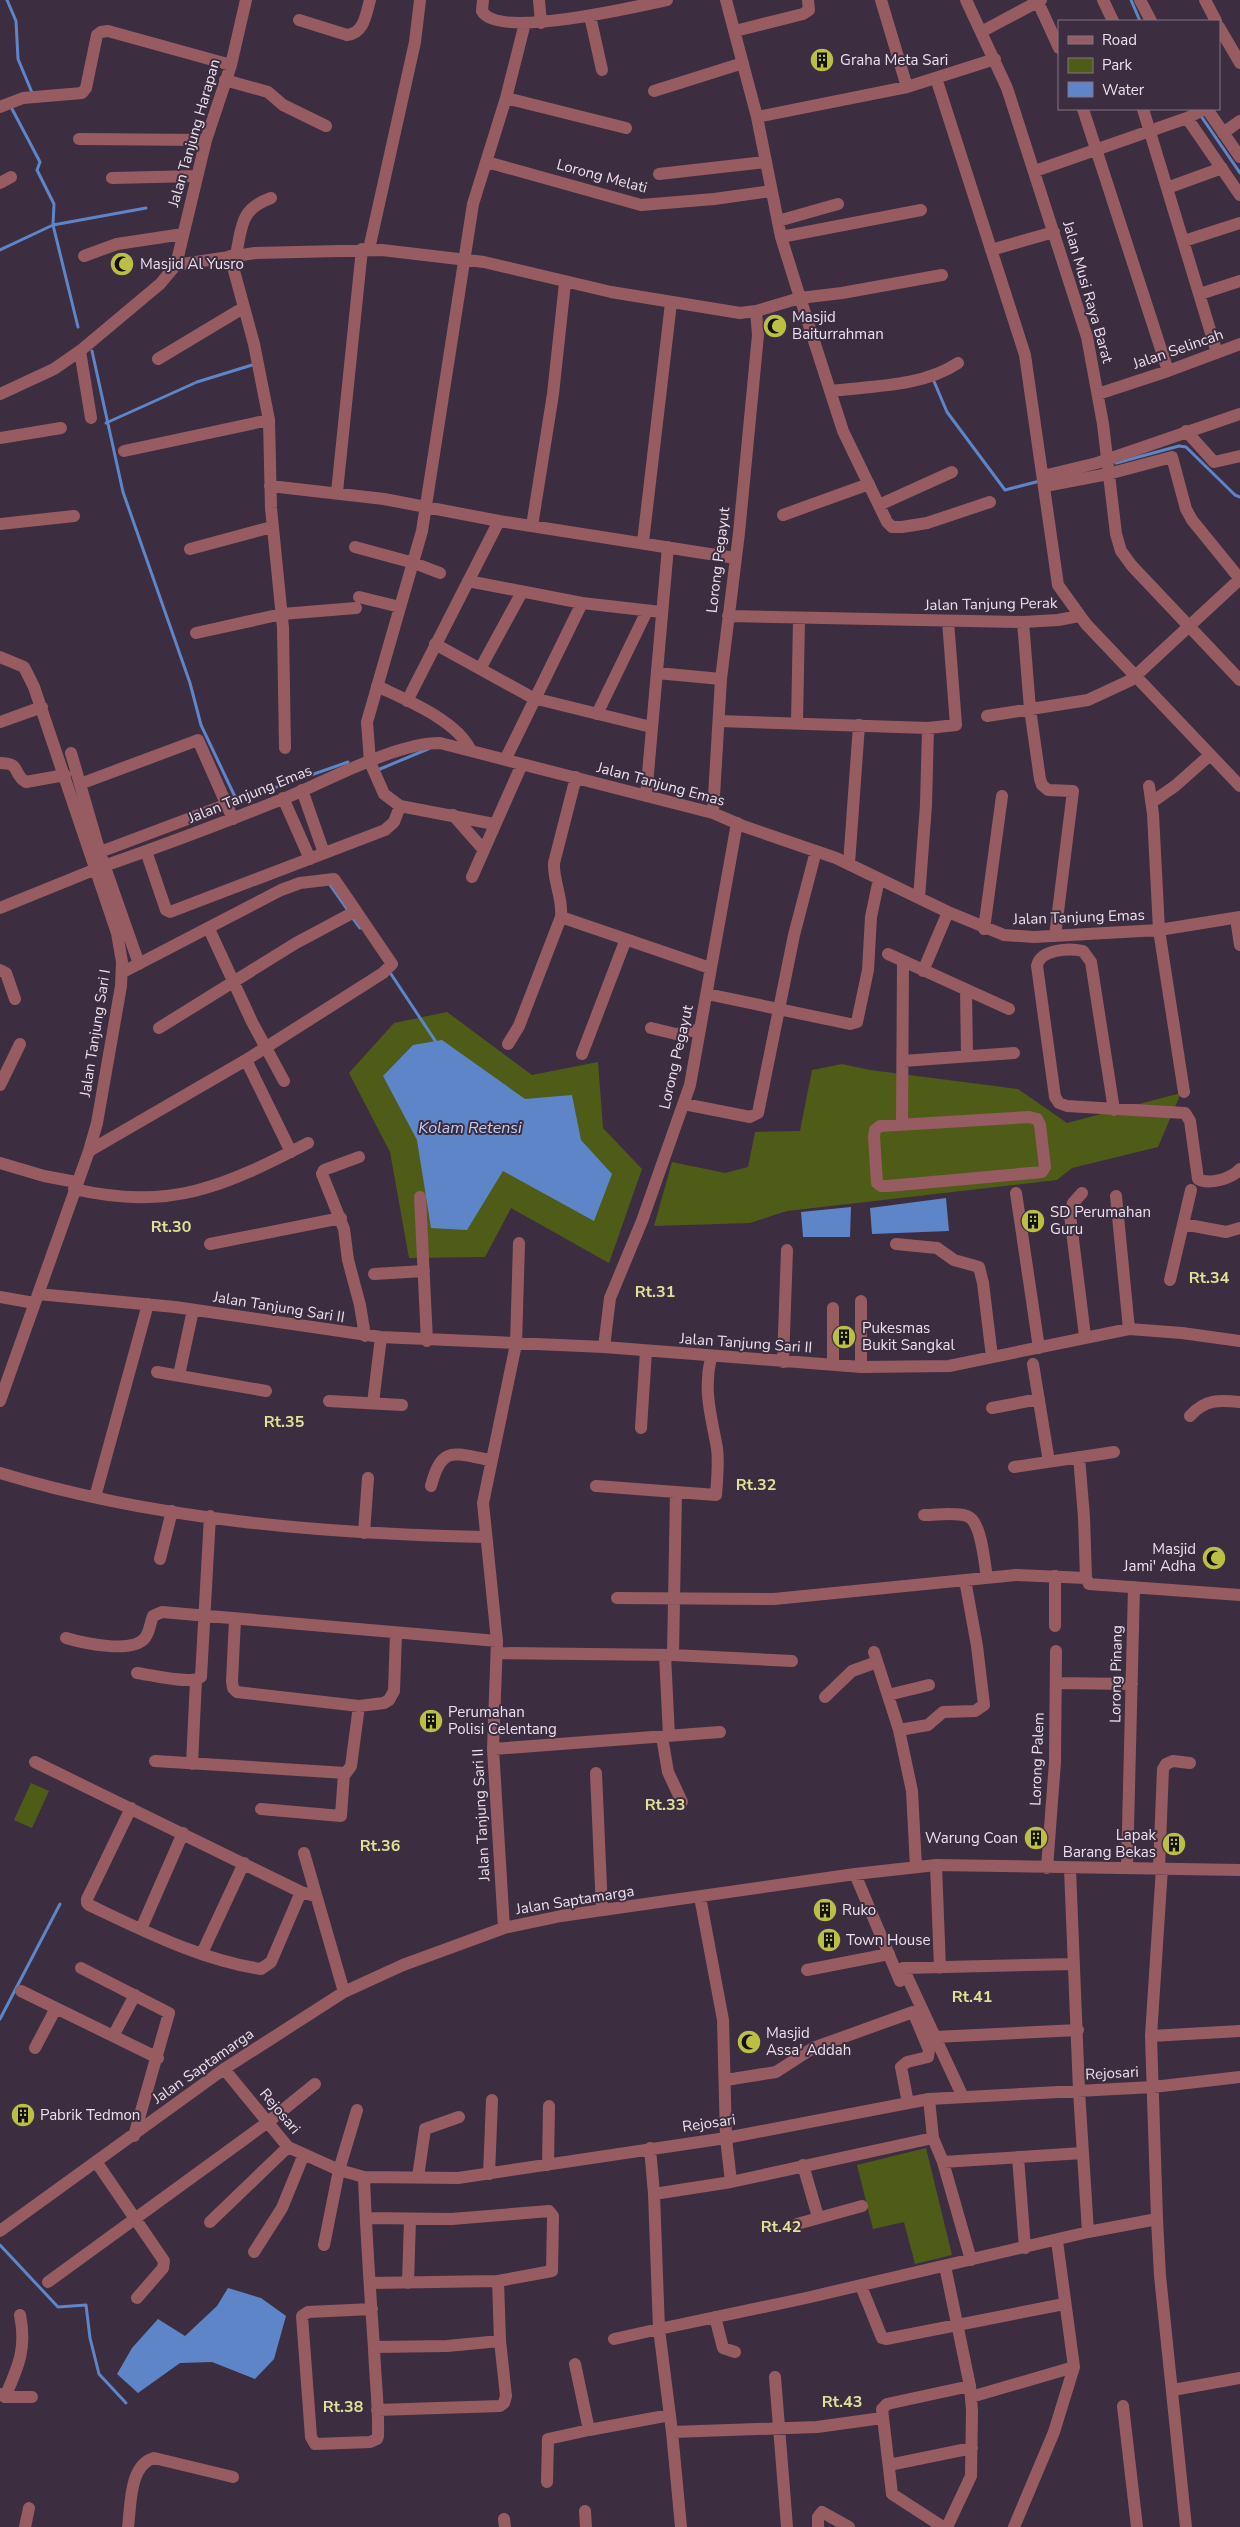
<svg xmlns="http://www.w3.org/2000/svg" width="1240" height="2527" font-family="'Nunito Sans',sans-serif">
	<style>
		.green { fill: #4f5c17 }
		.water { fill: #5d85c8 }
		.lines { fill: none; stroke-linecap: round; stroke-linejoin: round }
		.stream { stroke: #5d85c8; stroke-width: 3 }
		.street { stroke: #975c62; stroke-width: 12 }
		.labels { text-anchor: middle; stroke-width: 4; stroke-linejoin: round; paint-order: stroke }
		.poi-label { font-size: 15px; fill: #eae0ec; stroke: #3d2d40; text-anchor: start }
		.street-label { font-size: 15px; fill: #eae0ec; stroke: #3d2d40 }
		.water-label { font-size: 16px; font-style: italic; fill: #bad0f5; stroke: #3d2d40 }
		.neighbourhood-label { font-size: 16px; font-weight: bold; fill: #dde294; stroke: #3d2d40 }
	</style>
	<rect width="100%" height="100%" fill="#3d2d40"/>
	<!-- green -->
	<path class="green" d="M447,1012L532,1075L598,1062L603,1128L642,1169L609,1263L511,1208L485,1257L409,1258L390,1152L349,1073L394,1023Z
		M842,1064L870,1070L1018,1089L1067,1123L1181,1093L1158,1147L1072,1168L1057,1180L787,1211L750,1223L654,1226L672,1162L725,1173L748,1167L755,1132L800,1131L812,1070Z
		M31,1783L49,1791L32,1828L14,1820Z
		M926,2148L952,2255L915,2264L904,2222L873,2229L857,2165Z"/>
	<!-- water -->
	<path class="water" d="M442,1040L525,1099L572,1095L581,1140L612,1174L594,1221L503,1171L467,1230L431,1228L417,1140L383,1076L413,1045Z
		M946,1198L949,1231L872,1234L870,1208Z
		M851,1207L850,1237H803L801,1212Z
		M228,2288L261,2298L286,2316L274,2359L255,2379L212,2362L180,2363L138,2393L117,2374L132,2348L158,2319L185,2336L217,2306Z"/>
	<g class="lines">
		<!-- stream -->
		<path class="stream" d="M7,0L16,21L18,59L33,95
			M1131,0L1140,21
			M11,107L40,162L37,170L54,204L53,225L78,327
			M1201,116L1240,173
			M0,250L53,225L146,208
			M92,351L123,492L190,683L201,725L237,801L348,762
			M933,379L947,412L1005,490L1040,481
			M106,423L197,382L252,365
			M1116,463L1179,446L1186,447L1235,495L1240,497
			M380,769L428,749
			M328,882L349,912
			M352,917L360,928
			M389,971L438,1045
			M0,2019L60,1904
			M0,2245L58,2307L86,2305L90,2338L99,2374L126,2403"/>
		<!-- street -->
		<path class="street" d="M483,0L482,11C498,40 638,6 667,0
			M539,0L541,23
			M726,0L757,117L781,237L796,285L843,431L887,522L892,527H902L927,523L990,502
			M881,0L907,87
			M966,0L1007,88L1087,337L1103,424L1116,534L1121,551L1132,566L1240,680
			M1037,0L1059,48
			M1103,0L1113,21
			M1140,0L1151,21
			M1205,0L1216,21
			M590,16L602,70
			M299,20L347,35C364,34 366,14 370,0
			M1219,27L1240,63
			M735,31L803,14L809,10L808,0
			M981,32L1041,0
			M936,78L1025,355L1058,585L1086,624L1240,786
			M225,80L268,92L283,105L326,126
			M654,91L743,63
			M506,98L626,128
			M0,107L23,98L82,93L86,88L97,35L101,32L108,31L231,65
			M1083,109L1168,371
			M1143,109L1217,353
			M1207,109L1240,157
			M757,117L907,87L995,59
			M1187,118L1240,195
			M1223,133L1240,121
			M79,139L206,140
			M487,162L641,205L714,199L771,191
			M1035,171L1187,118L1205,109
			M659,174L765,162
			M112,178L196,176
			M0,183L11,177
			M1167,188L1222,168
			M778,221L838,204
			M781,237L921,210
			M1184,241L1240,223
			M369,249L415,42L420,0
			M991,250L1054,232
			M236,255C242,226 240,209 271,198
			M84,256L117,244L183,234
			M230,256L254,344L269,420L271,508L283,628L285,748
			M176,265L255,253L382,250L484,262L611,292L740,313L756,311L800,298L842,293L942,275
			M1200,294L1240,281
			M80,351L91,418
			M158,359L243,308
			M830,391C872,386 922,387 958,363
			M0,394L54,369L80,351L160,284L176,265L206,140L231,65L246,0
			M1098,394L1168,371L1240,344
			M1186,431L1214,462L1240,456
			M0,438L61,428
			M124,451L269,420
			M1043,476L1097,463L1240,414
			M270,486L384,499L499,521L735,558
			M1045,486L1108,474L1172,457L1186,509L1192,520L1240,579
			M337,492L362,249
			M879,505L952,472
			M783,515L869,484
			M0,524L74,516
			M532,526L553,394L565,283
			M643,542L671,303
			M355,547L414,563L440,573
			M190,549L272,527
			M468,581L582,603L661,612
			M359,597L400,607
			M728,616L1023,622L1058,620L1079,616
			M1023,622L1030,709L1040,779L1042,785L1048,790L1073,791L1055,936
			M196,633L282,614L356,608
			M435,644L533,698L651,727
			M0,657L24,667L34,687L117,933L122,962L121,986L97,1123L89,1151L0,1401
			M480,669L522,592
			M657,673L721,679
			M377,686C406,700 456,720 470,749
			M407,701L499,521
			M597,714L647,611
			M987,716L1088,700L1131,680L1240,579
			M719,721L928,728L956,725L948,621
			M0,722L42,707
			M797,722L799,619
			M71,753L100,853L139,964
			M506,758L582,603
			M0,763C22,763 12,774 26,782L65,775
			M80,784L198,740L233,819
			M1149,786L1153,814L1159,930L1184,1092
			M302,790L324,853
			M646,796L668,547
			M283,798L310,859
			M1152,802L1175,786L1210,755
			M713,813L721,679L739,533L758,335L756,311
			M453,815L483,849
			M494,824L400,806L384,794L370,762L367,722L422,531L473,204L506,98L525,23
			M146,851L166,910L170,912L385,830L394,822L400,806
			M92,855L225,805
			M849,864L859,725
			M104,866C167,844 228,821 290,796C331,779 396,743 440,743L713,813L743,826L836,858L948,912L1004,935L1034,937L1159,930L1240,917
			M472,877L522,764
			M919,898L926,805L928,728
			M0,908L96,869
			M561,917L710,968
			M1236,918L1240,945
			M209,929L252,1022L284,1081
			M984,929L1002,796
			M888,954L1009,1009
			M0,970L6,973L15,999
			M923,971L948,912
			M123,972L281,890L300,883L334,879L356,911
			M966,990L967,1056
			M707,994L850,1024L857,1022L868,970L871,917L879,879
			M651,1028L676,1034L700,1029
			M508,1044L519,1026L561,917C563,898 553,881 554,863L576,777
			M582,1054L626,939
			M246,1060L291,1152
			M903,1061L1014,1053
			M0,1085L20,1044
			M684,1104L750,1117L758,1113L794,935L816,851
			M1114,1110L1091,962L1083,951C1069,948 1040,949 1037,966L1055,1097L1059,1103L1067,1106L1185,1113L1190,1121L1198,1179C1209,1185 1231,1179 1240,1169
			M1029,1117L1037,1119L1040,1125L1045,1167L1042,1172L888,1186H881L877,1183L874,1137L875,1130L880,1126Z
			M902,1124L903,962
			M89,1151L246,1060L383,973L392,964L356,911L296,943L159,1028
			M359,1157L324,1170L322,1174L344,1229L348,1260L360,1305L365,1336
			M0,1163L44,1176L76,1182
			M74,1189C171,1211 223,1187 308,1143
			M1016,1193L1039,1348
			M1082,1193L1073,1203L1070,1215L1085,1336
			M1116,1196L1129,1329
			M420,1197L427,1341
			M1183,1224L1226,1232L1240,1228
			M210,1244L341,1218
			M896,1244L937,1248L954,1260L979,1267L983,1283L992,1357
			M374,1274L424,1271
			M1170,1280L1191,1190
			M38,1294L175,1307L381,1337L604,1347L861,1367L949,1366L1129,1329L1182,1333L1240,1341
			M0,1297L34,1303
			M861,1301V1367
			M833,1308V1365
			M604,1347L610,1298L642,1221L690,1085L737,823
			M783,1362L787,1250
			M1033,1364L1049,1462
			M157,1372L266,1391
			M179,1375L193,1310
			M329,1401L402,1405
			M373,1403L381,1337
			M992,1408L1039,1399
			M1190,1416C1205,1399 1219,1400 1240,1402
			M641,1428L646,1351
			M1079,1457L1084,1517L1086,1578L1089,1584L1240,1595
			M1014,1467L1114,1452
			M0,1473C154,1520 326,1534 486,1537
			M431,1486C442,1444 454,1454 491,1460
			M596,1486L716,1495C717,1480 719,1463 717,1448C711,1415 703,1391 711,1357
			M95,1497L148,1304
			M924,1515C937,1515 955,1512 967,1516C982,1521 984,1563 987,1577
			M364,1533L368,1478
			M160,1559L172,1511
			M617,1598L774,1599L1016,1575L1086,1578
			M235,1620L232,1681L233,1688L237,1692L359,1706L384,1703L389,1700L394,1691L396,1633
			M1055,1626V1576
			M66,1638C83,1643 132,1654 145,1638C150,1631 150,1623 153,1616L162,1612L497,1641
			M874,1652L899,1730L912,1791L916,1867
			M497,1653L673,1655L792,1661
			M665,1655L669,1736
			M673,1655L676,1492
			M137,1673C152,1675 190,1685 201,1677L210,1516
			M1056,1683L1132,1684
			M888,1695L929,1685
			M825,1697L852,1671L877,1662
			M899,1730L928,1725L943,1712L975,1711L984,1705L977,1646L965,1580
			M662,1737L668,1772L682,1802
			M493,1749L720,1732
			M155,1761L346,1773L351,1766L359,1706
			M35,1762L301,1892L315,1896
			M192,1764L196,1680
			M596,1773L602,1910
			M131,1808L87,1899V1903L89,1905C144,1931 201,1960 261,1969L271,1962L301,1892
			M261,1809L341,1816L344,1773
			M304,1853L344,1992
			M936,1865L940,1968
			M1047,1868L1055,1762L1056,1651
			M1127,1868L1134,1587
			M1159,1868L1163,1769L1166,1764L1173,1761L1190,1763
			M1162,1868L1151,2036L1157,2219L1160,2276L1186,2527
			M1070,1869L1079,2091L1088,2232L1157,2219
			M855,1874L900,1981
			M700,1897L723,2020L726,2138L731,2182
			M504,1928L493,1749L497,1641L483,1503L516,1344L519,1243
			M141,1929L183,1833
			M202,1953L244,1863
			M81,1968L169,2013L134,2136
			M807,1970L889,1954
			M21,1991L158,2058
			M113,2036L135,1995
			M1151,2036L1240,2031
			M934,2037L1078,2030
			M35,2048L56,2008
			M224,2069L288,2147L339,2170L364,2177L458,2178L726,2138L929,2099L1153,2087L1240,2077
			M726,2080L776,2072L813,2048L913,2012
			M962,2095L903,1968L1074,1964
			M929,2099L933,2138
			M908,2103L901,2067L907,2062L928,2057L929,2050L914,2014
			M650,2148L654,2194L659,2329L806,2298L1088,2232
			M1018,2157L1025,2248
			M943,2162L1083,2153
			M97,2163L164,2261L163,2268L137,2298
			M548,2165L549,2106
			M803,2165L818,2217
			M489,2174L492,2100
			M364,2177C366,2234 370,2291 374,2348C375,2377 379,2407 378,2436L377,2439L370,2442L315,2444L311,2437L302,2316L308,2312L372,2309
			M418,2177L425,2129L459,2117
			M654,2194L731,2182L933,2138L943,2162L971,2260
			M366,2218L452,2219L549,2211L553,2216L552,2271L498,2281
			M210,2222L288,2147
			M797,2224L862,2206
			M0,2231L224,2069L344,1992L403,1965L504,1928L561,1916L855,1874L936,1865L1240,1870
			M324,2245L339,2170L357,2110
			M254,2252L282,2208L304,2154
			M945,2266L970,2386L972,2411L971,2476L947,2527
			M48,2282L268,2122L315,2084
			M370,2283L498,2281L500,2341L506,2396L504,2403L500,2406L377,2410
			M408,2283L410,2219
			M861,2286L882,2338L886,2339L1064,2304
			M715,2317L723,2348L735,2352
			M614,2339L659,2329L672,2432L817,2427L882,2418
			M374,2347L447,2346L500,2341
			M575,2364L589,2430L670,2415
			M775,2377L787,2527
			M1173,2390L1240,2378
			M0,2394L5,2397H32
			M5,2397C18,2367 27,2349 20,2315
			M971,2397L1074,2367
			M1123,2406L1137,2527
			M672,2432L681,2527
			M889,2465L972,2448
			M547,2482L548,2439L589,2430
			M585,2511L586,2527
			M504,2519L505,2527
			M25,2527L29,2508
			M128,2527C131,2505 129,2465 154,2458L233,2477
			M818,2527V2517L822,2512L849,2527
			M943,2527L892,2494L882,2409L887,2404L970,2386
			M1014,2527L1054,2432L1074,2367L1057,2241"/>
	</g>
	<!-- icons -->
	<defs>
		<g id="building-disc" transform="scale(1.25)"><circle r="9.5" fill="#bbc045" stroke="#3d2d40"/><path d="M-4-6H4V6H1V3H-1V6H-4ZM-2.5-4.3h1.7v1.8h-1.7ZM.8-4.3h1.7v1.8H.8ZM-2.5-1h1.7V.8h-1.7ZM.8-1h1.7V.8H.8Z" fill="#111"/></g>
		<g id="mosque-disc" transform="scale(1.25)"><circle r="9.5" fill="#bbc045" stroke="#3d2d40"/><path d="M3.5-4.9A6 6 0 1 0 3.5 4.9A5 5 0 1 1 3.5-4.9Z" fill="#111"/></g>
	</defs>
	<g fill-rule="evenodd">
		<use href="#building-disc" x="822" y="60"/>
		<use href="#mosque-disc" x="122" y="264"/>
		<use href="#mosque-disc" x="775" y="326"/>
		<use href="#building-disc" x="1033" y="1221"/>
		<use href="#building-disc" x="844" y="1337"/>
		<use href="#mosque-disc" x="1214" y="1558"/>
		<use href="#building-disc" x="431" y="1721"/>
		<use href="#building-disc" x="1036" y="1838"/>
		<use href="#building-disc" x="1174" y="1844"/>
		<use href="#building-disc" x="825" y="1910"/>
		<use href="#building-disc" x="829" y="1940"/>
		<use href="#mosque-disc" x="749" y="2042"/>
		<use href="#building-disc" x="23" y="2115"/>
	</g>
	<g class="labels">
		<!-- poi labels -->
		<g class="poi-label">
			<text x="840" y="65">Graha Meta Sari</text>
			<text x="140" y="269">Masjid Al Yusro</text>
			<text x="792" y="322">Masjid<tspan x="792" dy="17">Baiturrahman</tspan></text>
			<text x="1050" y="1217">SD Perumahan<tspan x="1050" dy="17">Guru</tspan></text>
			<text x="862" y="1333">Pukesmas<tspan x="862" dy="17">Bukit Sangkal</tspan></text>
			<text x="1196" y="1554" text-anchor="end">Masjid<tspan x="1196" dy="17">Jami' Adha</tspan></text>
			<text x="448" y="1717">Perumahan<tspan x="448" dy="17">Polisi Celentang</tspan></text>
			<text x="1156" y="1840" text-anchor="end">Lapak<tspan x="1156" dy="17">Barang Bekas</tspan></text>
			<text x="1018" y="1843" text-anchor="end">Warung Coan</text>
			<text x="842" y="1915">Ruko</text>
			<text x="846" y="1945">Town House</text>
			<text x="766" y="2038">Masjid<tspan x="766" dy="17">Assa' Addah</tspan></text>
			<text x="40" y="2120">Pabrik Tedmon</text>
		</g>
		<!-- street labels -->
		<g class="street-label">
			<text transform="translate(194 133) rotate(-74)" y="5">Jalan Tanjung Harapan</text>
			<text transform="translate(602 176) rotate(15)" y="5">Lorong Melati</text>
			<text transform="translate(1088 292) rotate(74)" y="5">Jalan Musi Raya Barat</text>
			<text transform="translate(1178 349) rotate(-19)" y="5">Jalan Selincah</text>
			<text transform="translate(718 560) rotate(-83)" y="5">Lorong Pegayut</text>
			<text transform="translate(991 604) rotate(-1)" y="5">Jalan Tanjung Perak</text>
			<text transform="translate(661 784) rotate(15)" y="5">Jalan Tanjung Emas</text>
			<text transform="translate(250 794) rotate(-22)" y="5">Jalan Tanjung Emas</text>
			<text transform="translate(1079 917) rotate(-2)" y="5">Jalan Tanjung Emas</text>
			<text transform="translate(95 1033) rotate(-81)" y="5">Jalan Tanjung Sari I</text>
			<text transform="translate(676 1057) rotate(-77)" y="5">Lorong Pegayut</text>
			<text transform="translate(279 1307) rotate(9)" y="5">Jalan Tanjung Sari II</text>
			<text transform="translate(746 1343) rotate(4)" y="5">Jalan Tanjung Sari II</text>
			<text transform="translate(1116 1674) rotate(-89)" y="5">Lorong Pinang</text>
			<text transform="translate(1037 1759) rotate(-88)" y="5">Lorong Palem</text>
			<text transform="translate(481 1815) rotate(-93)" y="5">Jalan Tanjung Sari II</text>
			<text transform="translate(575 1900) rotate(-9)" y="5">Jalan Saptamarga</text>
			<text transform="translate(203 2066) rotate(-35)" y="5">Jalan Saptamarga</text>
			<text transform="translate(1112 2073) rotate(-3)" y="5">Rejosari</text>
			<text transform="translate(280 2111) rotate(50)" y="5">Rejosari</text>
			<text transform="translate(709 2123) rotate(-8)" y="5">Rejosari</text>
		</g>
		<!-- water labels -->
		<g class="water-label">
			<text x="470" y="1133">Kolam Retensi</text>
		</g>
		<!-- neighbourhood labels -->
		<g class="neighbourhood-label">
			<text x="171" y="1232">Rt.30</text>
			<text x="1209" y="1283">Rt.34</text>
			<text x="655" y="1297">Rt.31</text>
			<text x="284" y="1427">Rt.35</text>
			<text x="756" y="1490">Rt.32</text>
			<text x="665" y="1810">Rt.33</text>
			<text x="380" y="1851">Rt.36</text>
			<text x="972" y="2002">Rt.41</text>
			<text x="781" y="2232">Rt.42</text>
			<text x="842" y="2407">Rt.43</text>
			<text x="343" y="2412">Rt.38</text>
		</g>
	</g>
	<!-- legend -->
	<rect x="1058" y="20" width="162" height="90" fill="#3d2d40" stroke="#827585"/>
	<rect x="1068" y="36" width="25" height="8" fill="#975c62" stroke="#827585"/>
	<text x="1102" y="45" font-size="15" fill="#eae0ec">Road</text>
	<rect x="1068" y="58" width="25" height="15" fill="#4f5c17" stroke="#827585"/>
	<text x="1102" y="70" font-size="15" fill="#eae0ec">Park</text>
	<rect x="1068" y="82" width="25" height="15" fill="#5d85c8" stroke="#827585"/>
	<text x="1102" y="95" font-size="15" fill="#eae0ec">Water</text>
</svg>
